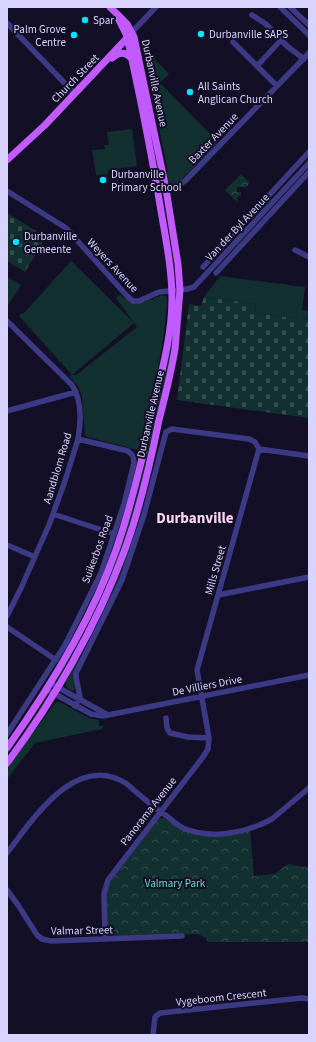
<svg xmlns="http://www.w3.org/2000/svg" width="316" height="1042" font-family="'Source Sans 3',sans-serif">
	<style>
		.grass { fill: #12302f }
		.cemetery { fill: url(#cemetery-stones) }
		.park { fill: url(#park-crowns) }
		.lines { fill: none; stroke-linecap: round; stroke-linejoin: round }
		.minor { stroke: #3d3a85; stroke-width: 5.5 }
		.major { stroke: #c25bff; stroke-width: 7 }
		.poi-dot { fill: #00e5ff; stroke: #130f26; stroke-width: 1.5 }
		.labels { text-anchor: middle; stroke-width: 4; stroke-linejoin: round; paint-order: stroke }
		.poi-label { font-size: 11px; fill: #d9d4ff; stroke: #130f26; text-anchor: start }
		.street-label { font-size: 11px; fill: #d9d4ff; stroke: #130f26 }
		.park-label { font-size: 11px; fill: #5fe0c0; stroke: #130f26 }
		.district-label { font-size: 15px; font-weight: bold; fill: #ffd6f0; stroke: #130f26 }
	</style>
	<defs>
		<pattern id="cemetery-stones" width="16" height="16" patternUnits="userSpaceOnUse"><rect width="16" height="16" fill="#12302f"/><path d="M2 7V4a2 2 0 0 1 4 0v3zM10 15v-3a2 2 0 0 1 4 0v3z" fill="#344d4e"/></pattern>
		<pattern id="park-crowns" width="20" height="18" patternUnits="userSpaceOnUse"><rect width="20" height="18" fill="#12302f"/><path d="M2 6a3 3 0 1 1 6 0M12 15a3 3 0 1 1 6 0" fill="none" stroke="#344d4e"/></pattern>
	</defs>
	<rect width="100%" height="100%" fill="#130f26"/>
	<!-- grass -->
	<path class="grass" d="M146,53H149L169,74L160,83L216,140L217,143L214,147L177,184H171L167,181L166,174L168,171L145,61L144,55Z
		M132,129L137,166L108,170V174L96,175L92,150L105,149L104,145H109L107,132Z
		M71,261L134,323L72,375H76L137,327L116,298L120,295C131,303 135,307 150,299L151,300L162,295L166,296L167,299C165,346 153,390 143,436L141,437L138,450L87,437L85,435L82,397L78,386L69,376L72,375L19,316L20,314L24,313Z
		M220,276L305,287L302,310L309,311V320L255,313L256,304L204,297Z
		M7,277L21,285L7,307Z
		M174,331L171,356L145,472L127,536L108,586L105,585L122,541L138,492Z
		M134,533H135L121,577L105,610L104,609L118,578Z
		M78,658L80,659L76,687L74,690L72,691L67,688L65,681Z
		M56,702H60L89,718L99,720V726H104L102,729L35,743L7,779V768Z"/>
	<!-- cemetery -->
	<path class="cemetery" d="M7,213L46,237L25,272L7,261Z
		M204,297L256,304L255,313L309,320V418L177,400L189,304L201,306Z"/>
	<!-- park -->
	<path class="park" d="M241,174L249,182L247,187H237V192H241V196L237,197L238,203L225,190Z
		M161,818C169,819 175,827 182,830C204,837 228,832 250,830L254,876L274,874L288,864L309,868V942H208L206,938L198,934L114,937L110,936L107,931L106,895L109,883L158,819Z"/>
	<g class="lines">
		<!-- minor -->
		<path class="minor" d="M280,7L309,35
			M290,7L309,25
			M252,15L266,24L287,46L304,59
			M7,23L75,94
			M132,32L156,7
			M233,42L277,86
			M257,66L281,40
			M7,191L66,228L128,297L133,301H139L159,292L187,289L194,287L309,163
			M157,191L177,186L185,181L309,53
			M295,250L309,257
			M203,267L309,152
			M216,273L309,172
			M7,321L72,385C82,400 81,422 78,439L65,481L49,525L21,588L7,616
			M7,411L76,392
			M259,449L309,456
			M53,514L114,534
			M7,545L35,557
			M218,595L309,577
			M7,627L56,660
			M50,683L108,715
			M46,689L91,714L103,716L309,675
			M75,706L80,697L76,677V673L122,580L144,515L166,432L172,429L249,439L255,442L259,449
			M166,718L167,728L170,733L188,737L209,738
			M7,734L65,645L101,573L124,504L134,463L133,456L128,451L78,439
			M7,853C33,819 76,751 127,784C140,796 154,807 168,817C173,821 177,825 183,828C212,840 246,833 272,819L309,788
			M7,890L18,905L37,935L42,939L51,941L182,936
			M105,939L104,894L108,880L203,757L208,749L209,738L197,670L259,449
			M153,1035L155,1017L160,1013L302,998L309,999"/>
		<!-- major -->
		<path class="major" d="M112,58C120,51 126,52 132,59
			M7,160L45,125L130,35
			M7,748C49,689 92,619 116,550C132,504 143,457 153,409C161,373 172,337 172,299C172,270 166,240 161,211C152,156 141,101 129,46L126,34L118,18
			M7,763C54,700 97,625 124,552C140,509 150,465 159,420C165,397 171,373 175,349L180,290L178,264L166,189L134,37L127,24L110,7"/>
	</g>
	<!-- markers -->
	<g class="poi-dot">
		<circle cx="85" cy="20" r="4"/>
		<circle cx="201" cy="34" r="4"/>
		<circle cx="74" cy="35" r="4"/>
		<circle cx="190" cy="92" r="4"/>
		<circle cx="103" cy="180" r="4"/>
		<circle cx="16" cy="242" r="4"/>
	</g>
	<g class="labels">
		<!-- poi labels -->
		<g class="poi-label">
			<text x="93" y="24">Spar</text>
			<text x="66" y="33" text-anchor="end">Palm Grove<tspan x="66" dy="13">Centre</tspan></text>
			<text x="209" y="38">Durbanville SAPS</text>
			<text x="198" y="90">All Saints<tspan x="198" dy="13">Anglican Church</tspan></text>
			<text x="111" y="178">Durbanville<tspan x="111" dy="13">Primary School</tspan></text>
			<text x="24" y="240">Durbanville<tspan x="24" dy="13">Gemeente</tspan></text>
		</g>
		<!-- street labels -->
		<g class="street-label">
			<text transform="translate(75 78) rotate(-46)" y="4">Church Street</text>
			<text transform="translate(155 83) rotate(78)" y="4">Durbanville Avenue</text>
			<text transform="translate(213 138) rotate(-46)" y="4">Baxter Avenue</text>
			<text transform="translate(237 227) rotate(-47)" y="4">Van der Byl Avenue</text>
			<text transform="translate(113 265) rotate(47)" y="4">Weyers Avenue</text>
			<text transform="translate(150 414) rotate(-77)" y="4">Durbanville Avenue</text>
			<text transform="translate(57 468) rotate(-73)" y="4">Aandblom Road</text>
			<text transform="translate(97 549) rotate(-70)" y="4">Suikerbos Road</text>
			<text transform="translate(215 570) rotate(-74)" y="4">Mills Street</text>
			<text transform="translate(207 685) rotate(-11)" y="4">De Villiers Drive</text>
			<text transform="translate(148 811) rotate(-52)" y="4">Panorama Avenue</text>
			<text transform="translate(82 930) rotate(-1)" y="4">Valmar Street</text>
			<text transform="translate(221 997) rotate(-6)" y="4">Vygeboom Crescent</text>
		</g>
		<!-- park labels -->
		<g class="park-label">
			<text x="175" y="887">Valmary Park</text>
		</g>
		<!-- district labels -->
		<g class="district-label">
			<text x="195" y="523">Durbanville</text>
		</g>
	</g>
	<!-- border -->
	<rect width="316" height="1042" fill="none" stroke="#d9d4ff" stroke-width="16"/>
</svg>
